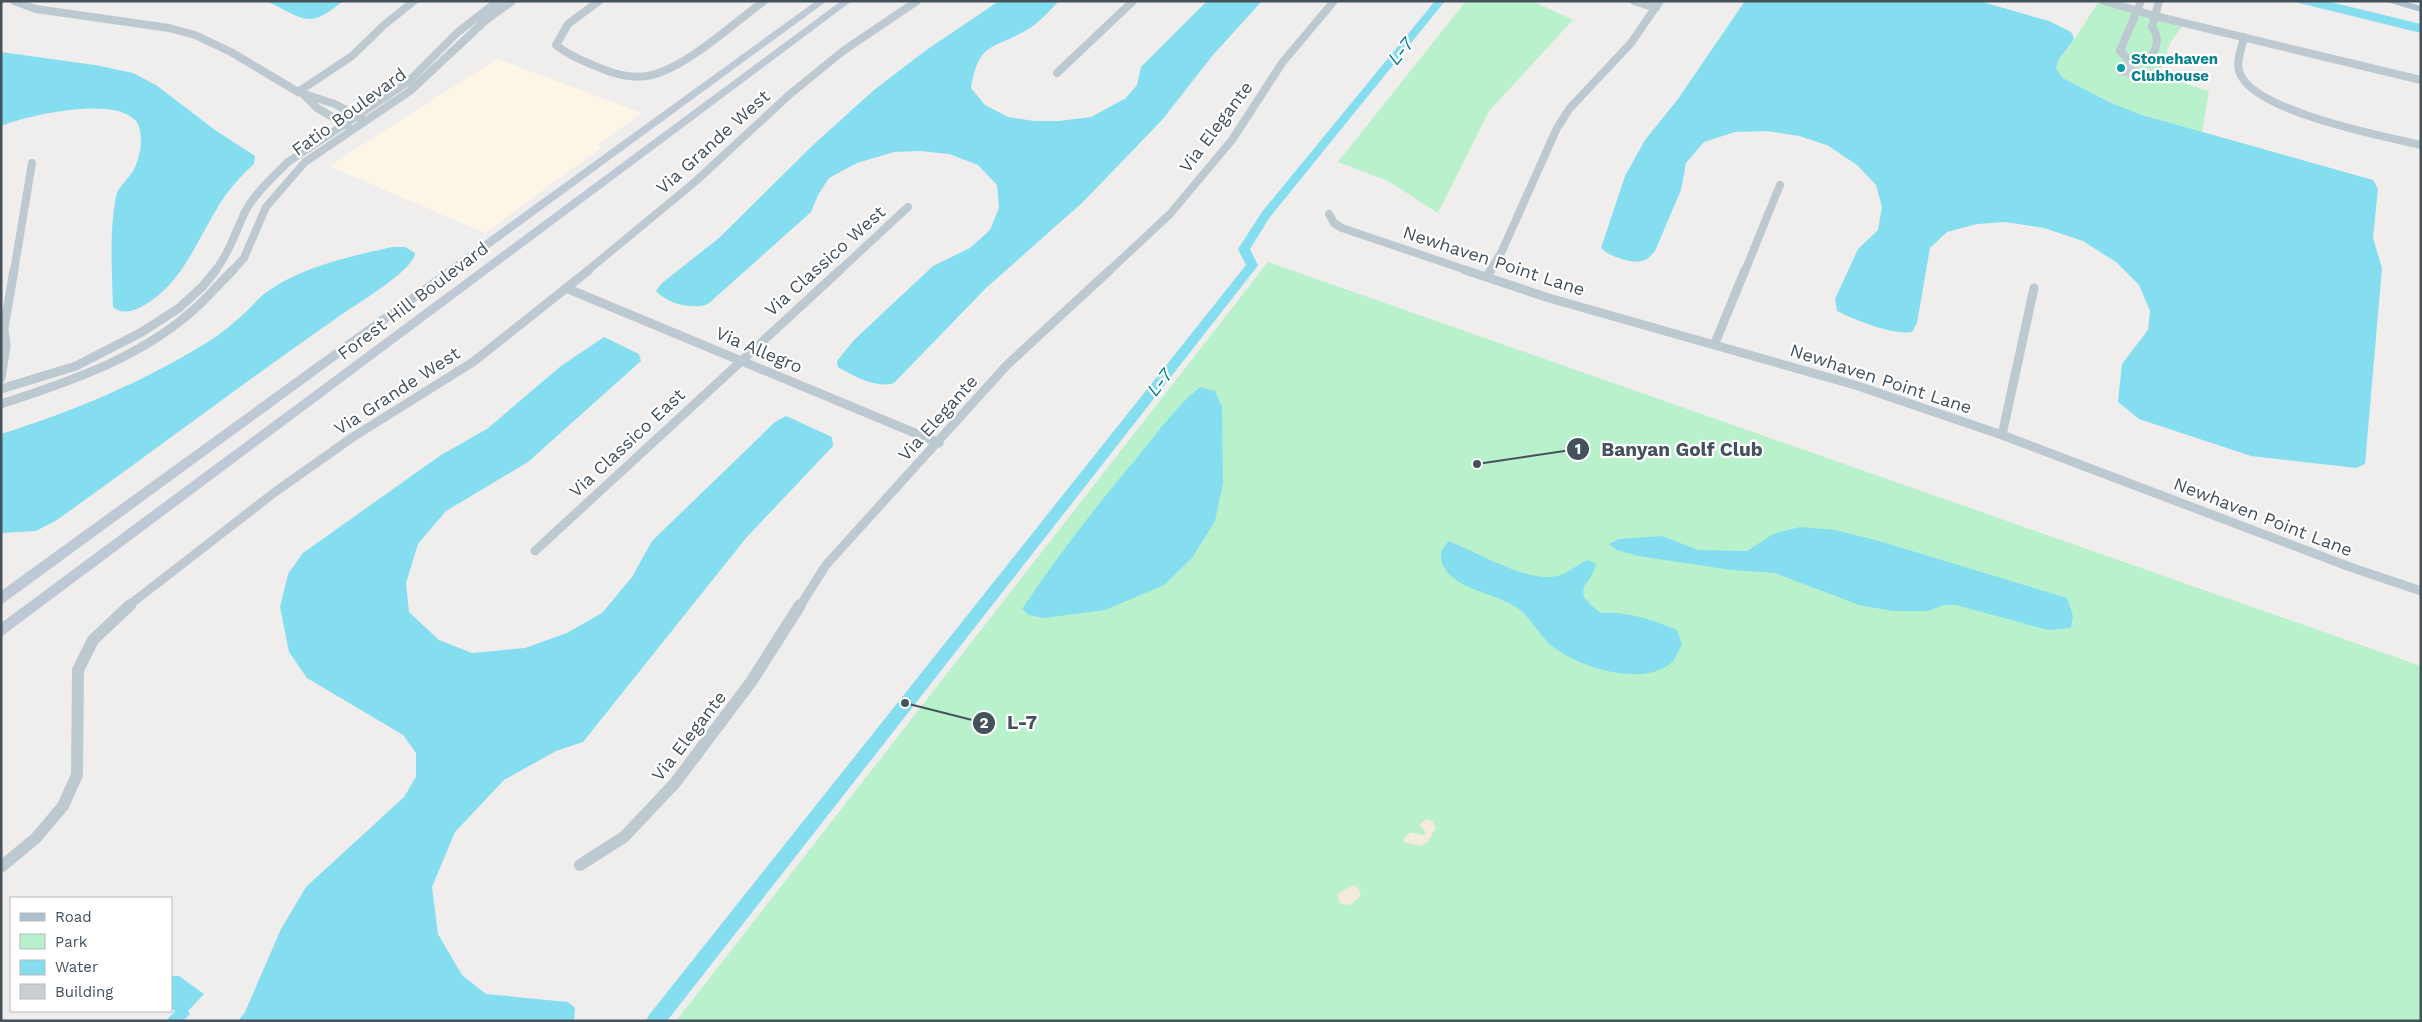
<svg xmlns="http://www.w3.org/2000/svg" width="2422" height="1022" font-family="'Work Sans',sans-serif">
	<style>
		.commercial { fill: #fdf5e5 }
		.green { fill: #b9f1cc }
		.sand { fill: #f3ebdd }
		.water { fill: #84def0 }
		.lines { fill: none; stroke-linecap: round; stroke-linejoin: round }
		.canal { fill: #84def0; fill-rule: evenodd }
		.building { fill: #cacdd3; stroke: #d1d4da }
		.street-far2 { stroke: #bdc9d1; stroke-width: 8 }
		.street-far1 { stroke: #bdc9d1; stroke-width: 9 }
		.street { stroke: #bdc9d1; stroke-width: 12 }
		.secondary { fill: #bdcad6; fill-rule: evenodd }
		.primary { fill: #acbfce; fill-rule: evenodd }
		.culture-dot { fill: #0f9aa8; stroke: #fff; stroke-width: 2 }
		.labels { text-anchor: middle; stroke-width: 4.5; stroke-linejoin: round; paint-order: stroke }
		.far-culture-label { font-size: 15px; font-weight: bold; fill: #0d838f; stroke: #fff; text-anchor: start }
		.street-label { font-size: 18px; fill: #45525c; stroke: #fff }
		.water-label { font-size: 19px; font-style: italic; fill: #087f96; stroke: #fff }
		.leader { fill: none; stroke: #45525c; stroke-width: 2 }
		.callout-dot { fill: #45525c; stroke: #fff; stroke-width: 2 }
		.mark-label { font-size: 15px; text-anchor: middle; font-weight: bold; fill: #fff }
		.callout-label { font-size: 19px; text-anchor: middle; font-weight: bold; fill: #45525c; stroke: #fff; stroke-width: 4.5; stroke-linejoin: round; paint-order: stroke }
	</style>
	<rect width="100%" height="100%" fill="#f0eded"/>
	<!-- commercial -->
	<path class="commercial" d="M497,59L642,113L598,145L602,147L485,233L329,166Z"/>
	<!-- green -->
	<path class="green" d="M1466,1H1532L1573,20L1489,111L1438,213L1388,181L1338,162Z
		M2099,1L2185,23L2170,43L2159,76L2209,91L2202,132L2125,110L2063,78L2056,68L2059,59L2070,46Z
		M1268,262L2421,666V1021H676Z"/>
	<!-- sand -->
	<path class="sand" d="M1426,819L1432,821L1436,827L1428,842L1420,846L1403,842C1410,826 1414,835 1424,835L1426,832L1419,825Z
		M1353,885L1358,887L1361,895C1355,902 1349,908 1340,903L1337,894Z"/>
	<!-- water -->
	<path class="water" d="M266,1H343C307,31 304,18 266,1Z
		M999,1H1059C1050,10 1041,21 1030,28C995,50 979,39 971,88L985,105L1008,117L1034,121H1059L1091,117L1126,98L1137,85L1141,67L1207,1H1262L1213,55L1162,120L1083,202L986,288L894,383C877,389 853,376 838,367L837,361L854,340L933,266L970,248L990,230L999,208L997,185L978,165L949,154L920,151L894,152L857,163L829,178L818,195L811,212L708,304C692,310 668,304 656,291L662,283L719,238L813,145L874,90L925,51Z
		M1745,1H1979L2049,21L2071,32L2074,38L2073,41L2059,59L2056,68L2063,78L2111,103L2142,115L2373,180L2378,189L2373,238L2382,268L2365,464L2356,468L2251,456L2139,419L2118,402L2122,364L2148,330L2150,311L2139,285L2116,262L2083,241L2044,228L2006,222L1977,224L1947,232L1930,248L1917,323L1912,332C1891,335 1855,320 1837,311L1835,299L1858,249L1878,230L1882,207L1876,185L1857,165L1827,145L1799,136L1767,131L1735,132L1704,142L1686,163L1681,190L1655,251C1651,255 1648,260 1642,261C1632,264 1608,256 1601,248L1625,176L1645,140L1678,99Z
		M2291,1H2326L2421,24V33Z
		M1,52L95,65L133,73L156,85L215,130L255,156L254,164C241,176 228,190 219,205C196,242 182,285 141,307C131,312 121,314 113,307C112,271 109,232 116,196C119,184 131,178 135,167C138,161 141,149 141,141C141,135 140,125 135,120C113,96 28,115 1,126Z
		M392,247H405L415,253C414,271 353,306 338,317C243,383 151,453 57,520L36,531L1,533V434C72,412 143,382 206,343C221,334 235,322 248,310C253,305 258,299 264,294C300,267 349,257 392,247Z
		M604,337L639,354L641,361L528,462L446,511L418,544L406,583L409,612L439,640L472,653L525,648L567,633L602,613L632,577L652,541L775,422L786,416L832,437L833,446L746,538L583,742L556,751L504,780L455,832L432,887L438,934L462,975L486,994L568,1002L575,1008L574,1021H238L245,1012L281,929L306,887L404,797L416,777V753L403,735L307,678L289,652L280,607L288,574L303,553L441,455L487,429L561,366Z
		M1200,387L1215,391L1222,407L1223,483L1215,521L1192,558L1164,585L1105,610L1044,618L1029,615L1022,609C1057,557 1095,507 1136,459C1156,434 1175,408 1200,387Z
		M1800,527L1835,530L1879,541L2067,598L2073,616L2071,628L2048,630L1956,605H1944L1928,611H1893L1859,605L1775,573L1732,570L1638,556L1617,550L1609,544L1619,539L1662,536L1698,550L1747,551L1773,534Z
		M1448,541C1476,551 1531,586 1561,575C1571,571 1578,564 1588,560L1596,564C1591,588 1567,588 1601,613C1627,611 1653,620 1677,630L1682,644C1679,649 1676,659 1671,663C1642,687 1583,668 1556,649C1540,638 1532,618 1516,607C1497,594 1455,589 1444,567C1441,564 1441,557 1441,552Z
		M171,976H179L204,994L188,1011L190,1014L183,1021H166L175,1011L171,1008Z"/>
	<g class="lines">
		<!-- canal -->
		<path class="canal" d="M1435,1H1445L1270,217L1250,249L1258,265L1256,268L667,1021H646L649,1015L1246,265L1238,249L1262,212Z"/>
	</g>
	<!-- building -->
	<path class="building" d="M2132,62L2135,67L2130,78L2119,74L2125,63Z"/>
	<g class="lines">
		<!-- street-far2 -->
		<path class="street-far2" d="M14,1L36,9L169,28L195,35L231,52L298,92L335,104L362,119
			M599,1L568,24L556,45C567,54 580,60 593,65C610,73 633,80 652,75C688,66 734,23 764,1
			M1634,1L1656,8
			M2104,1L2155,16L2421,80
			M2244,37C2242,48 2236,60 2239,71C2250,111 2383,136 2421,145
			M2128,59L2120,51L2141,1
			M2138,62L2150,60C2156,48 2161,39 2152,27L2159,1
			M1057,73L1133,1
			M298,92L352,56L384,25L414,1
			M305,96L317,108L348,126
			M1329,214L1334,223L1342,228L1469,271
			M14,271L32,163
			M215,271C229,253 235,233 245,212C255,193 273,177 288,162L408,82L458,32L498,1
			M232,271L244,258L266,207L305,162L410,91L486,20L512,1
			M587,271L696,181L789,95L843,51L917,1
			M839,271L908,207
			M1109,271L1170,214L1232,140L1282,63L1334,1
			M1490,271L1502,251L1557,128L1570,108L1631,43L1660,1
			M1745,271L1780,185"/>
		<!-- street-far1 -->
		<path class="street-far1" d="M1465,270L1549,298L1855,385L2002,435L2350,567L2421,591
			M1486,277L1491,270
			M566,288L939,443
			M1715,343L1745,270
			M1,378L6,346L4,328L14,270
			M1,389L76,366L142,332L179,308L203,286L216,270
			M1,404C72,381 146,356 201,303C212,292 222,281 233,270
			M2002,435L2034,288
			M535,551L840,270
			M128,606L275,492L353,437L473,362L589,270
			M800,606L826,565L1007,365L1110,270"/>
		<!-- street -->
		<path class="street" d="M580,865L624,837L675,783L751,682L800,605
			M1,867L36,838L63,806L77,775L78,670L93,640L130,605"/>
		<!-- secondary -->
		<path class="secondary" d="M816,1H827L1,605V591Z
			M841,1H852L1,637V623Z"/>
		<!-- primary -->
		<path class="primary" d="M2384,1H2403L2421,6V12Z"/>
	</g>
	<!-- markers -->
	<circle class="culture-dot" cx="2121" cy="68" r="5"/>
	<g class="labels">
		<!-- far-culture labels -->
		<g class="far-culture-label">
			<text x="2131" y="64">Stonehaven<tspan x="2131" dy="17">Clubhouse</tspan></text>
		</g>
		<!-- street labels -->
		<g class="street-label">
			<text transform="translate(349 112) rotate(-36)" y="6">Fatio Boulevard</text>
			<text transform="translate(1216 127) rotate(-53)" y="6">Via Elegante</text>
			<text transform="translate(713 142) rotate(-42)" y="6">Via Grande West</text>
			<text transform="translate(825 261) rotate(-42)" y="6">Via Classico West</text>
			<text transform="translate(1494 261) rotate(18)" y="6">Newhaven Point Lane</text>
			<text transform="translate(413 301) rotate(-37)" y="6">Forest Hill Boulevard</text>
			<text transform="translate(759 350) rotate(23)" y="6">Via Allegro</text>
			<text transform="translate(1881 379) rotate(18)" y="6">Newhaven Point Lane</text>
			<text transform="translate(397 391) rotate(-33)" y="6">Via Grande West</text>
			<text transform="translate(938 418) rotate(-48)" y="6">Via Elegante</text>
			<text transform="translate(627 443) rotate(-43)" y="6">Via Classico East</text>
			<text transform="translate(2263 517) rotate(21)" y="6">Newhaven Point Lane</text>
			<text transform="translate(689 736) rotate(-52)" y="6">Via Elegante</text>
		</g>
		<!-- water labels -->
		<g class="water-label">
			<text transform="translate(1400 51) rotate(-51)" y="7">L-7</text>
			<text transform="translate(1159 382) rotate(-52)" y="7">L-7</text>
		</g>
	</g>
	<!-- callouts -->
	<path class="leader" d="M1477 464L1578 449M905 703L984 723"/>
	<g class="callout-dot">
		<circle cx="1477" cy="464" r="5"/>
		<circle cx="905" cy="703" r="5"/>
		<circle cx="1578" cy="449" r="12"/>
		<circle cx="984" cy="723" r="12"/>
	</g>
	<g class="mark-label">
		<text x="1578" y="454">1</text>
		<text x="984" y="728">2</text>
	</g>
	<g class="callout-label">
		<text x="1682" y="456">Banyan Golf Club</text>
		<text x="1022" y="729">L-7</text>
	</g>
	<!-- border -->
	<rect width="2422" height="1022" fill="none" stroke="#45525c" stroke-width="5"/>
	<!-- legend -->
	<rect x="10" y="897" width="162" height="115" fill="#ffffff" stroke="#b5babe"/>
	<rect x="20" y="913" width="25" height="8" fill="#acbfce" stroke="#b5babe"/>
	<text x="55" y="922" font-size="15" fill="#45525c">Road</text>
	<rect x="20" y="934" width="25" height="15" fill="#b9f1cc" stroke="#b5babe"/>
	<text x="55" y="947" font-size="15" fill="#45525c">Park</text>
	<rect x="20" y="960" width="25" height="15" fill="#84def0" stroke="#b5babe"/>
	<text x="55" y="972" font-size="15" fill="#45525c">Water</text>
	<rect x="20" y="984" width="25" height="15" fill="#cacdd3" stroke="#b5babe"/>
	<text x="55" y="997" font-size="15" fill="#45525c">Building</text>
</svg>
